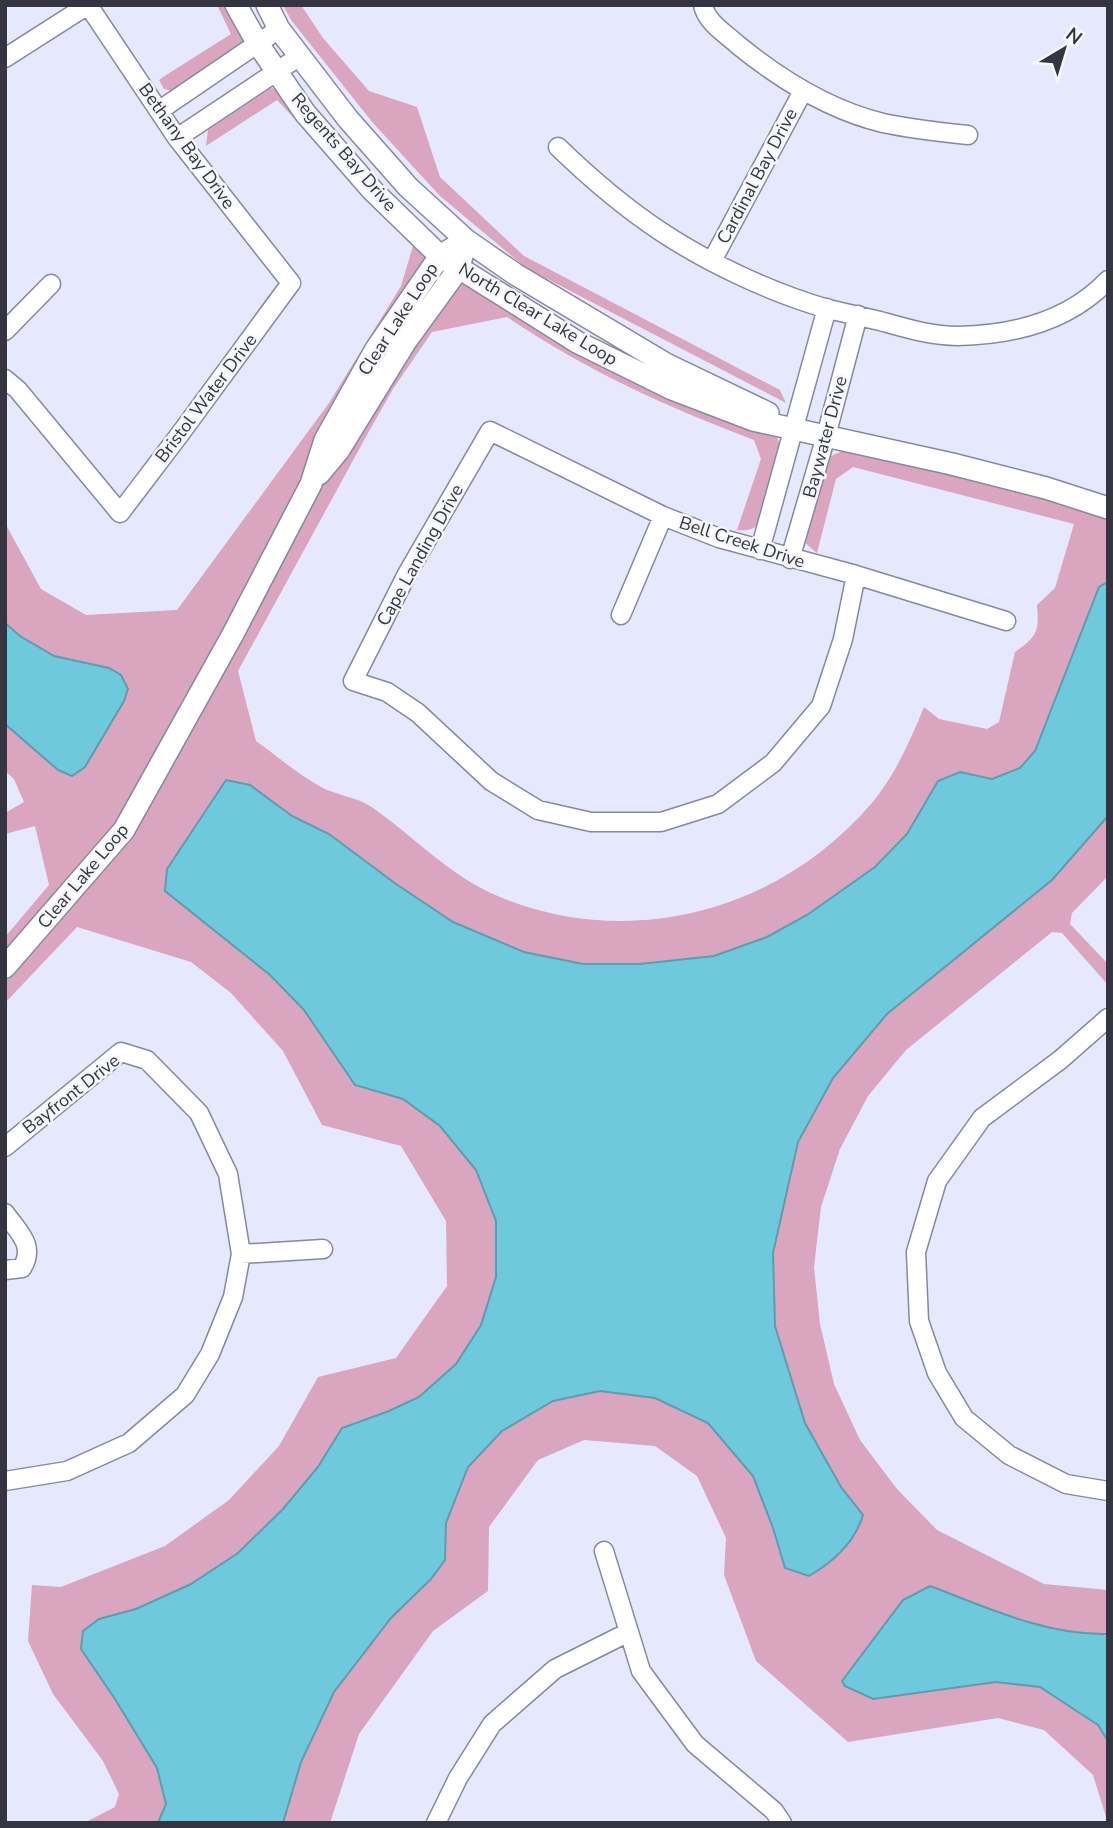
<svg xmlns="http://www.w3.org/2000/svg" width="1113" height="1828" font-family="'Nunito Sans',sans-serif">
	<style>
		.green { fill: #daa5bf }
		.water { fill: #6fc9dc; stroke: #5d9dad; stroke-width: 2 }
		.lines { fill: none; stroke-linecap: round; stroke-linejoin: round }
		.minor-casing { stroke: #8588a1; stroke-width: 21 }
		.tertiary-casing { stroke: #8588a1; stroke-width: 24 }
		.minor { stroke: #fff; stroke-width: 18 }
		.tertiary { stroke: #fff; stroke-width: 21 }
		.labels { text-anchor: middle; stroke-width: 5; stroke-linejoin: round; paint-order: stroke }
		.street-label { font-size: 18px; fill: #343540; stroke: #f6f7fc }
	</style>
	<rect width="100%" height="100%" fill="#e6e8fe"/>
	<!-- green -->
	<path class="green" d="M217,5H233L250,45L177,92L164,89L159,80L163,77L231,34Z
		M283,5H301L323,38L369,91L417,107L440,177L524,256L780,390L786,403L526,268L440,196L373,123L291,20Z
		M271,88L286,91L437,256L308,475L218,646L120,818L5,954V937L49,885L35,826L5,834V813L24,802L14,779L5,771V523L41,589L86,615L177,610L329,403L401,286L413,246L277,100L206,146L208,130Z
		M466,280L776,435L780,445L761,521C754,530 748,531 737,530L761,459L754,440C663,405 589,372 507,317L432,332L393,389L368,433L238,671L256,741C277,756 298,774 321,787C336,795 356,797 370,806C414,836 450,877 500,897C632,951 779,911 871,804C895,776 910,741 924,707L939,719L987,729L999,722L1015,652C1038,636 1039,631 1037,605L1055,588L1074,524L853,467L836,479L817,553L804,542L826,458L850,448L1039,492L1108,517V876L1072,913L1070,924L1108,964V985L1062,933L1052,932L906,1050L868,1096L840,1149L821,1207L814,1267L820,1324L834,1384L860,1440L897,1489L937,1530L1044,1584L1108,1590V1823L1093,1775L1044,1730L998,1718L848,1742L756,1661L724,1575L726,1538L697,1476L655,1446L584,1440L538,1460L489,1527L488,1591L433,1631L359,1734L330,1823H84L115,1807L119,1794L103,1761L53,1694L28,1641L32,1585L61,1587L165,1546L229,1500L279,1446L318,1377L396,1358L447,1286L446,1221L401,1146L322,1125L283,1051L231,993L191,962L77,927L5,1003V980L45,938L101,868L315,494L451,288Z"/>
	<!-- water -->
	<path class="water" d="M1108,582V816L1052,880L887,1014L833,1078L798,1142L773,1253L775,1326L805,1423L841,1487L863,1515C855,1542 833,1562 809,1576L785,1568L773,1528L753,1476L708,1423L655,1398L600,1391L553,1401L502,1431L468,1467L446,1523L445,1560L431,1579L391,1618L334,1692L301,1762L283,1823H158L166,1804L157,1768L115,1699L81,1649L83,1631L99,1619L136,1609L191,1584L238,1553L283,1509L318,1467L342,1428L389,1411L419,1397L456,1364L481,1325L496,1277V1221L476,1170L440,1126L403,1099L355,1085L304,1010L270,975L165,891L167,869L226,780L250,785L292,816L329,834L396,884L453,922L524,952L583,964H640L714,956L767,937L807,915L875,867L907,834L938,781L960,772L992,779L1020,768L1035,751L1099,587Z
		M5,623L20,636L54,656L109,668L121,675L128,689L124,701L85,767L72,776L58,770L5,724Z
		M930,1586C986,1607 1047,1636 1108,1634V1741L1098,1725L1040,1687L996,1682L873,1699L845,1686L842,1681L903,1600Z"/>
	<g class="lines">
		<!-- minor casing -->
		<g class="minor-casing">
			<path id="minor" d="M703,5C706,22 726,34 738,45C781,80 829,110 883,123C911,129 939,132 968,135
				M5,58L88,5
				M160,110L279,29
				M177,138L300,56
				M558,147C591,179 621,205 660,231C708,263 772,293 828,309C845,313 863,317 880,321C905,328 931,336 958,336C1013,335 1068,322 1108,280
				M712,261L803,91
				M5,331L51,284
				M5,379L18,390L120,513L180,434L291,283L177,138L88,5
				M760,550L827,308
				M790,559L826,436L858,315
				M856,575L843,639L821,706L773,763L718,804L661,822H591L538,810L491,781L418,713L387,692L353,681L407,574L490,431L663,516L719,538L856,575L1006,621
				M621,615L663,516
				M1108,1018L1060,1060L982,1118L937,1181L916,1252L919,1321L937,1373L964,1418L1009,1455L1066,1484L1108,1491
				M5,1147L121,1052L147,1060L199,1113L228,1174L241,1254L233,1297L210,1354L185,1395L129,1443L67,1471L5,1481
				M5,1213C18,1232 36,1245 22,1268L5,1270
				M241,1254L323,1249
				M604,1551L641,1671L695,1744L774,1811L782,1823
				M436,1823L458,1778L492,1724L555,1669L629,1632"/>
		</g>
		<!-- tertiary casing -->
		<g class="tertiary-casing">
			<path id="tertiary" d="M236,5L258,44L305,113L373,191L440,256L577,342L672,389L753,420L952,464L1046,488L1108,508
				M267,5L279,29L348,119L408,187L466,240L515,274L666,364L768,413
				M319,474L339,450L406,341L459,268L462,256
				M5,967L124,830L233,634L311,484L325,440L376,349L440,256L466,240"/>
		</g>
		<!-- minor -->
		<use href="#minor" class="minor"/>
		<!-- tertiary -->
		<use href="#tertiary" class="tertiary"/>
	</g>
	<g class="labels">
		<!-- street labels -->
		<g class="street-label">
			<text transform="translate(187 146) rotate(54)" y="6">Bethany Bay Drive</text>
			<text transform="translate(344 152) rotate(49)" y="6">Regents Bay Drive</text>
			<text transform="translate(757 176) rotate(-62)" y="6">Cardinal Bay Drive</text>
			<text transform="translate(538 314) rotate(31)" y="6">North Clear Lake Loop</text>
			<text transform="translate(398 319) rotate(-57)" y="6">Clear Lake Loop</text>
			<text transform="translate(206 398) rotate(-53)" y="6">Bristol Water Drive</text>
			<text transform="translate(825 437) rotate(-75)" y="6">Baywater Drive</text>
			<text transform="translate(742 542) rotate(18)" y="6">Bell Creek Drive</text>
			<text transform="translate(420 555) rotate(-61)" y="6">Cape Landing Drive</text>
			<text transform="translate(83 876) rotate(-50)" y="6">Clear Lake Loop</text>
			<text transform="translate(71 1094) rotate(-38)" y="6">Bayfront Drive</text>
		</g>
	</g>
	<!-- border -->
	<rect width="1113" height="1828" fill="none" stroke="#343540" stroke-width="14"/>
	<!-- north arrow -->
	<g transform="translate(1064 49) rotate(38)" stroke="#f6f7fc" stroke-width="5" paint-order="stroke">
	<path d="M0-5L12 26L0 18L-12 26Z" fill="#343540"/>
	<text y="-10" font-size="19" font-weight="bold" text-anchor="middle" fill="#343540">N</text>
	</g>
</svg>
